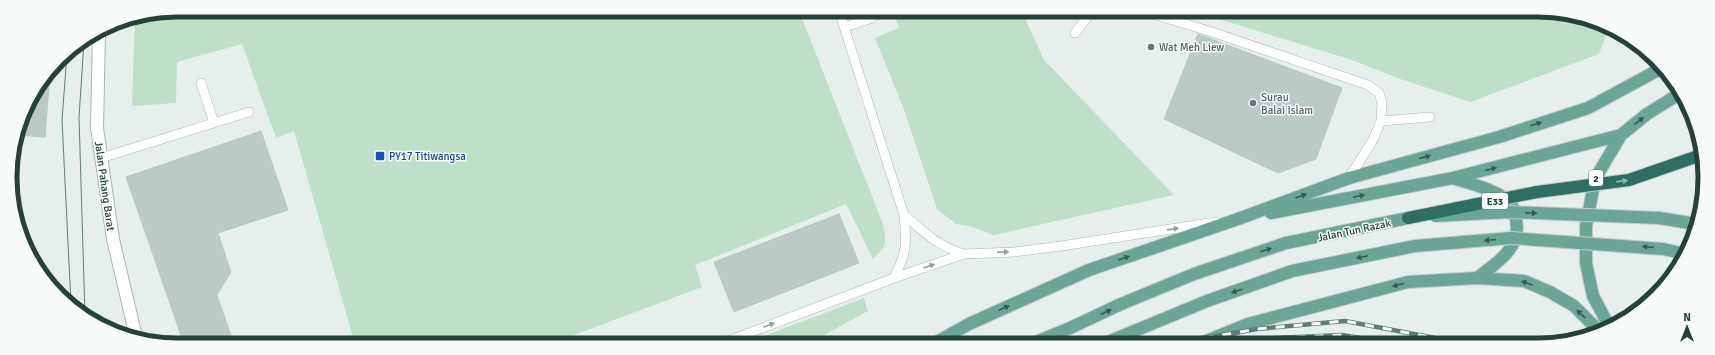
<svg xmlns="http://www.w3.org/2000/svg" width="1715" height="355" font-family="Signika,sans-serif">
	<style>
		.green { fill: #bfe0c8 }
		.building { fill: #bbcac4; stroke: #b8c9c2 }
		.lines { fill: none; stroke-linecap: round; stroke-linejoin: round }
		.lane-casing { stroke: #a8b8b2; stroke-width: 10 }
		.street-casing { stroke: #a8b8b2; stroke-width: 14 }
		.primary-casing { stroke: #c2cac8; stroke-width: 14 }
		.lane { stroke: #fff; stroke-width: 9 }
		.street { stroke: #fff; stroke-width: 12 }
		.primary { stroke: #6aa596; stroke-width: 12 }
		.tram { stroke: #5f7d75; stroke-width: 1 }
		.rail-casing { stroke: #5f7d75; stroke-width: 4.5 }
		.rail { stroke: #f7fbf9; stroke-width: 3; stroke-dasharray: 9; stroke-linecap: butt }
		.primary-bridge-casing { stroke: #c2cac8; stroke-width: 14; stroke-linecap: butt }
		.highway-bridge-casing { stroke: #c2cac8; stroke-width: 14; stroke-linecap: butt }
		.primary-bridge { stroke: #6aa596; stroke-width: 12 }
		.highway-bridge { stroke: #2f6f62; stroke-width: 12 }
		.oneway { fill: #365b51 }
		.oneway2 { fill: #93b5ae }
		.oneway3 { fill: #92a09c }
		.worship-dot { fill: #6b7280; stroke: #f7fbf9; stroke-width: 1.5 }
		.transit-dot { fill: #1a4fb4; stroke: #f7fbf9; stroke-width: 1.5 }
		.labels { text-anchor: middle; stroke-width: 3; stroke-linejoin: round; paint-order: stroke }
		.shield { fill: #f7fbf9; stroke: #637a73; stroke-width: 1 }
		.shield-label { font-size: 10px; font-weight: bold; fill: #24423a }
		.worship-label { font-size: 11px; fill: #5b616d; stroke: #f7fbf9; text-anchor: start }
		.transit-label { font-size: 11px; fill: #164399; stroke: #f7fbf9; text-anchor: start }
		.street-label { font-size: 11px; fill: #24423a; stroke: #f7fbf9 }
		.rim { fill: none; stroke: #24423a; stroke-width: 5 }
	</style>
	<rect width="100%" height="100%" fill="#e6efeb"/>
	<!-- green -->
	<path class="green" d="M178,10L799,11L883,224C887,243 887,245 873,259L846,204L695,265L702,287L550,344H355L294,131L276,138L242,44L177,62L176,103L132,106L135,18Z
		M893,11H1022L1044,60L1174,195L994,235L969,226L956,224L937,209L903,107L875,38L899,28Z
		M1213,11H1559L1609,28L1599,54L1470,102L1400,79L1352,60L1212,17Z
		M864,298L868,311L808,344H743Z"/>
	<!-- building -->
	<path class="building" d="M1198,34L1342,88L1316,159L1278,173L1164,119Z
		M50,73L45,137L18,135L23,113Z
		M261,131L288,210L218,233L231,272L217,295L234,344H184L126,177Z
		M839,214L859,263L734,312L714,262Z"/>
	<g class="lines">
		<!-- lane casing -->
		<g class="lane-casing">
			<path id="lane" d="M839,11L904,215C907,243 907,252 894,278
				M1143,11L1212,32L1368,85L1379,93L1382,103L1381,121L1373,140L1349,178
				M845,27L872,18
				M1075,33L1092,11
				M201,83L214,123
				M1381,121L1430,117
				M101,158L249,112
				M904,215C924,232 937,246 964,254
				M720,344L894,278L964,254L1014,252L1061,246L1216,222"/>
		</g>
		<!-- street casing -->
		<g class="street-casing">
			<path id="street" d="M99,32L97,128L113,239L136,337"/>
		</g>
		<!-- primary casing -->
		<g class="primary-casing">
			<path id="primary" d="M1453,178C1468,183 1501,191 1511,204C1513,206 1514,212 1515,215C1524,247 1498,262 1477,278
				M1271,213L1453,178L1621,135
				M1610,328L1593,296L1586,263V226L1595,179L1621,135L1647,114L1679,94
				M933,344L969,324L1089,270L1238,219L1349,178L1499,137L1588,108L1662,68
				M1031,344L1070,328L1121,304L1194,274L1286,243L1408,218
				M1199,344L1248,324L1408,282L1477,278L1524,281L1550,292L1574,306L1599,331"/>
		</g>
		<!-- lane -->
		<use href="#lane" class="lane"/>
		<!-- street -->
		<use href="#street" class="street"/>
		<!-- primary -->
		<use href="#primary" class="primary"/>
		<!-- tram -->
		<path class="tram" d="M84,42L79,117L85,315
			M67,54L62,120L71,304"/>
		<!-- rail casing -->
		<g class="rail-casing">
			<path id="rail" d="M1169,344L1257,329L1345,321L1435,338L1447,345
				M1225,344L1254,339L1342,335L1402,345"/>
		</g>
		<!-- rail -->
		<use href="#rail" class="rail"/>
		<!-- primary-bridge casing -->
		<g class="primary-bridge-casing">
			<path id="primary-bridge" d="M1435,216L1509,212L1659,218L1696,224
				M1103,344L1207,301L1292,271L1415,246L1511,238L1663,249L1686,254"/>
		</g>
		<!-- highway-bridge casing -->
		<g class="highway-bridge-casing">
			<path id="highway-bridge" d="M1408,218L1537,192L1629,180L1701,155"/>
		</g>
		<!-- primary-bridge -->
		<use href="#primary-bridge" class="primary-bridge"/>
		<!-- highway-bridge -->
		<use href="#highway-bridge" class="highway-bridge"/>
	</g>
	<!-- one-way arrows -->
	<defs><path id="oneway-solid" d="M-6-.8H1V-3.2L6.5 0L1 3.2V.8H-6Z"/></defs>
	<g class="oneway">
		<use href="#oneway-solid" transform="translate(1639 121) rotate(-38)"/>
		<use href="#oneway-solid" transform="translate(1536 124) rotate(-18)"/>
		<use href="#oneway-solid" transform="translate(1425 157) rotate(-15)"/>
		<use href="#oneway-solid" transform="translate(1491 169) rotate(-15)"/>
		<use href="#oneway-solid" transform="translate(1301 196) rotate(-20)"/>
		<use href="#oneway-solid" transform="translate(1359 196) rotate(-11)"/>
		<use href="#oneway-solid" transform="translate(1531 213) rotate(2)"/>
		<use href="#oneway-solid" transform="translate(1490 240) rotate(176)"/>
		<use href="#oneway-solid" transform="translate(1648 247) rotate(-176)"/>
		<use href="#oneway-solid" transform="translate(1266 250) rotate(-18)"/>
		<use href="#oneway-solid" transform="translate(1362 257) rotate(168)"/>
		<use href="#oneway-solid" transform="translate(1124 258) rotate(-19)"/>
		<use href="#oneway-solid" transform="translate(1527 283) rotate(-161)"/>
		<use href="#oneway-solid" transform="translate(1398 285) rotate(165)"/>
		<use href="#oneway-solid" transform="translate(1237 291) rotate(161)"/>
		<use href="#oneway-solid" transform="translate(1004 308) rotate(-24)"/>
		<use href="#oneway-solid" transform="translate(1106 312) rotate(-25)"/>
		<use href="#oneway-solid" transform="translate(1581 314) rotate(-136)"/>
	</g>
	<use class="oneway2" href="#oneway-solid" transform="translate(1622 181) rotate(-7)"/>
	<g class="oneway3">
		<use href="#oneway-solid" transform="translate(1173 229) rotate(-8)"/>
		<use href="#oneway-solid" transform="translate(1003 252) rotate(-2)"/>
		<use href="#oneway-solid" transform="translate(929 266) rotate(-19)"/>
		<use href="#oneway-solid" transform="translate(769 325) rotate(-21)"/>
	</g>
	<!-- markers -->
	<g class="worship-dot">
		<circle cx="1151" cy="47" r="4"/>
		<circle cx="1253" cy="103" r="4"/>
	</g>
	<rect class="transit-dot" x="375" y="151" width="10" height="10" rx="2"/>
	<g class="labels">
		<!-- shield labels -->
		<g class="shield">
			<rect x="1589" y="170" width="14" height="16" rx="3"/>
			<rect x="1482" y="193" width="26" height="16" rx="3"/>
		</g>
		<g class="shield-label">
			<text x="1596" y="182">2</text>
			<text x="1495" y="205">E33</text>
		</g>
		<!-- worship labels -->
		<g class="worship-label">
			<text x="1159" y="51">Wat Meh Liew</text>
			<text x="1261" y="101">Surau<tspan x="1261" dy="13">Balai Islam</tspan></text>
		</g>
		<!-- transit labels -->
		<g class="transit-label">
			<text x="389" y="160">PY17 Titiwangsa</text>
		</g>
		<!-- street labels -->
		<g class="street-label">
			<text transform="translate(105 186) rotate(82)" y="4">Jalan Pahang Barat</text>
			<text transform="translate(1354 230) rotate(-12)" y="4">Jalan Tun Razak</text>
		</g>
	</g>
	<!-- crop -->
	<path d="M0 0H1715V355H0ZM177 17H1538A160 160 0 0 1 1698 177V178A160 160 0 0 1 1538 338H177A160 160 0 0 1 17 178V177A160 160 0 0 1 177 17Z" fill="#f7fbf9" fill-rule="evenodd"/>
	<path class="rim" d="M177 17H1538A160 160 0 0 1 1698 177V178A160 160 0 0 1 1538 338H177A160 160 0 0 1 17 178V177A160 160 0 0 1 177 17Z"/>
	<!-- north arrow -->
	<g transform="translate(1687 327)" stroke="#f7fbf9" stroke-width="3" paint-order="stroke">
	<path d="M0-3L7 15L0 10L-7 15Z" fill="#24423a"/>
	<text y="-6" font-size="11" font-weight="bold" text-anchor="middle" fill="#24423a">N</text>
	</g>
</svg>
